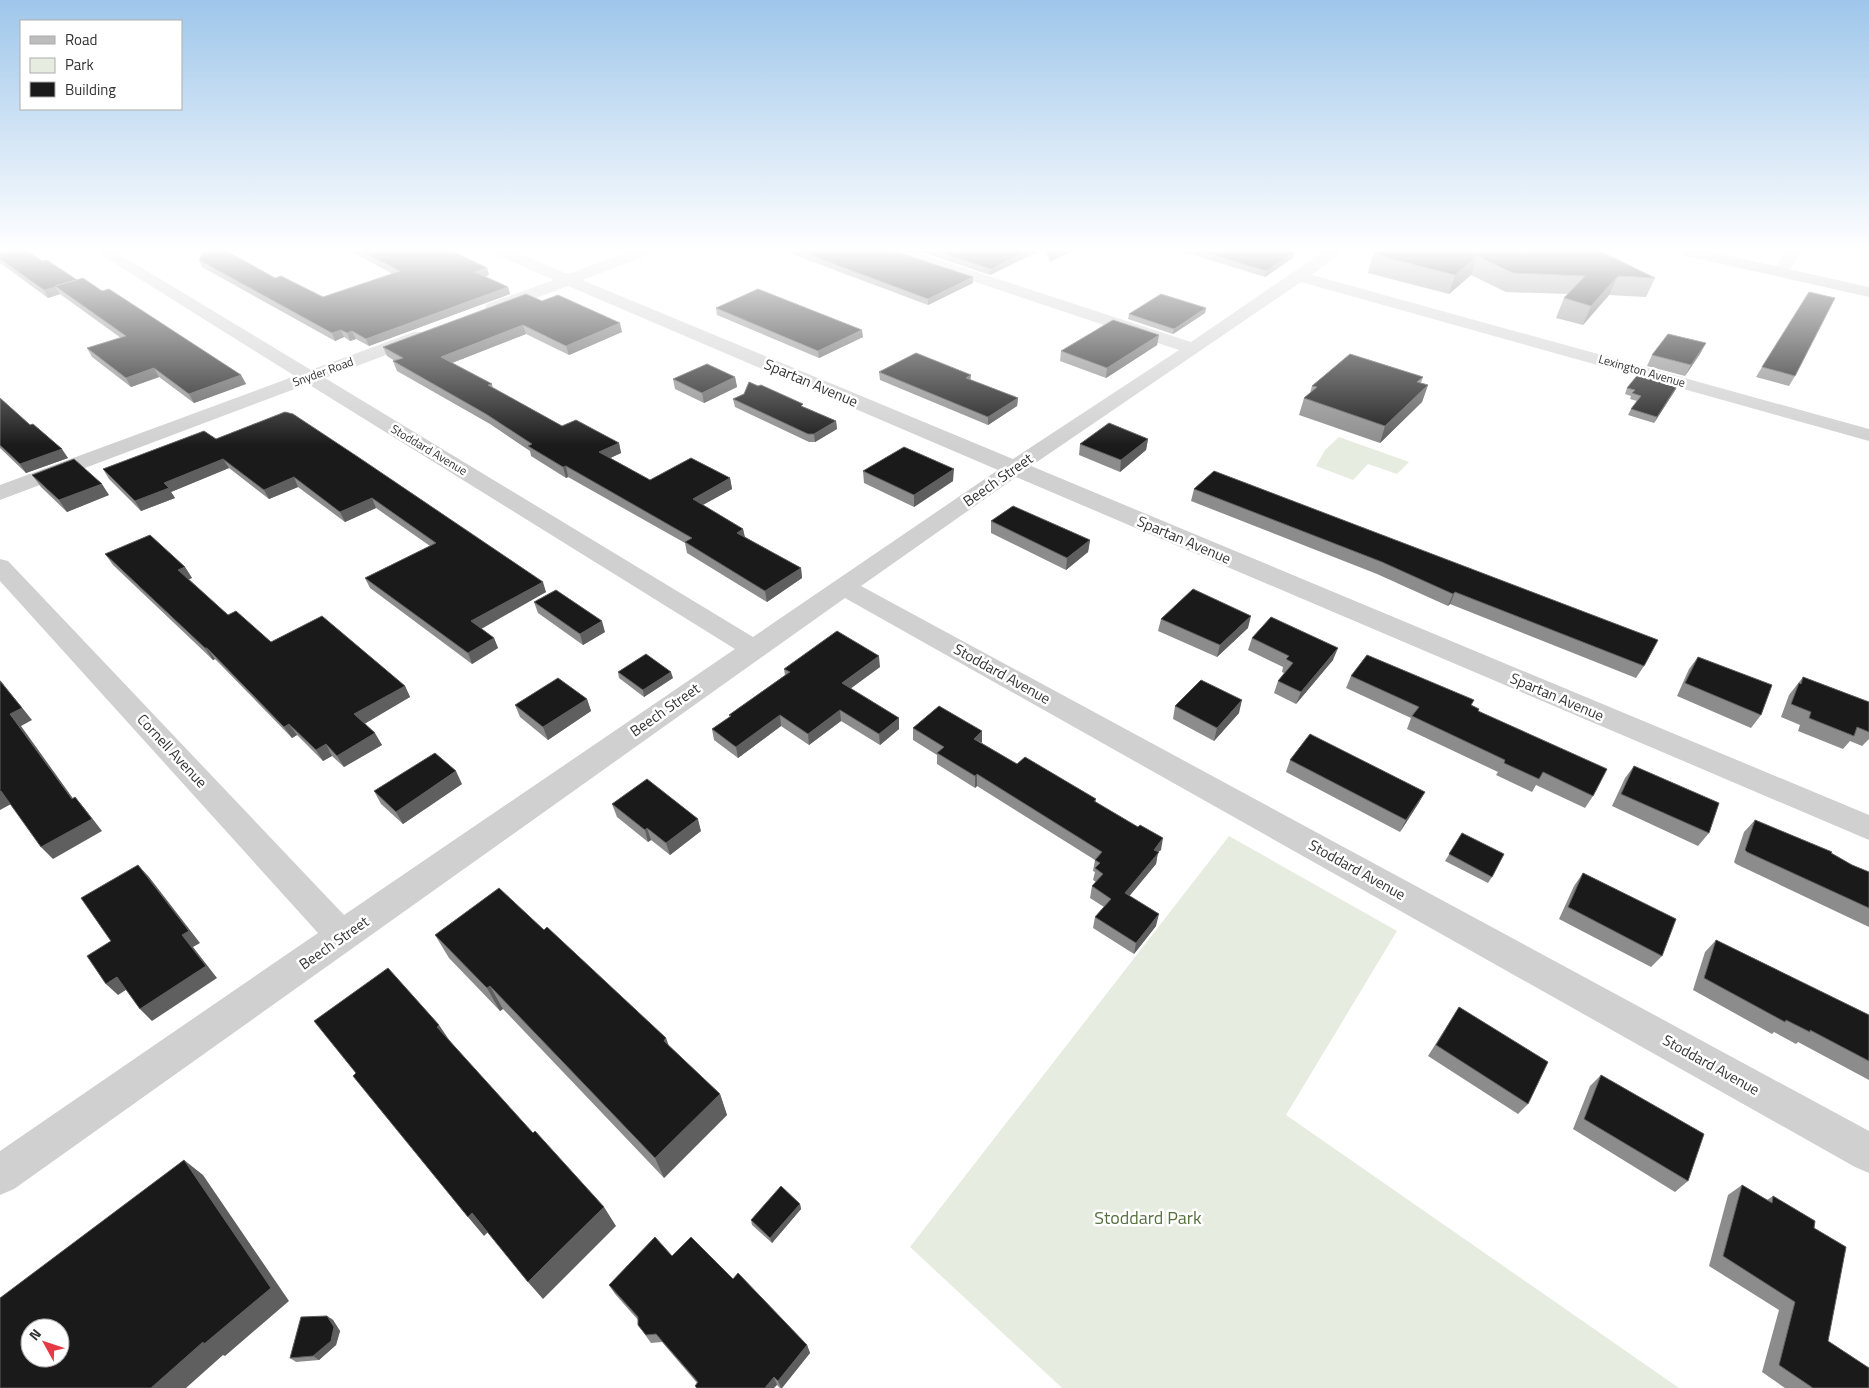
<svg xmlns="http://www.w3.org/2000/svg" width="1869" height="1388" font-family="'Titillium Web',sans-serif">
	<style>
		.green { fill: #e6ecdf }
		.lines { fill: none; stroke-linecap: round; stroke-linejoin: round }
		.street { fill: #d0d0d0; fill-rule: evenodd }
		.secondary { fill: #bdbdbd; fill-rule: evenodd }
		.wall { fill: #8c8c8c }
		.shaded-wall { fill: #5f5f5f }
		.building { fill: #1a1a1a; stroke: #5f5f5f; fill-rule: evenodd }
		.labels { text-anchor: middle; stroke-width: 5; stroke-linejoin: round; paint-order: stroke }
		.far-street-label { font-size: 12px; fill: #333; stroke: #fff }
		.street-label { font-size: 15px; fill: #333; stroke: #fff }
		.near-park-label { font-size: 18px; fill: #56703f; stroke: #fff }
	</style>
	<rect width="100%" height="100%" fill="#fff"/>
	<!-- green -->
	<path class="green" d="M1339,437L1409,462L1397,474L1368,464L1353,480L1316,466L1325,450Z
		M1229,836L1397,931L1286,1115L1679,1388H1062L910,1247Z"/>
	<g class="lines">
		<!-- street -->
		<path class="street" d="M95,251H114L311,370L414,332H426L429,336L426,340L325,378L753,637L998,470L568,286L499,312H487L485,308L487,304L554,280L494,254L491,251H513L568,274L631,251H654L651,254L582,280L1013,459L1179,350L891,254L888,251H912L1191,342L1324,251H1343L1312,275L1869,429V441L1301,282L1031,466L1869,815V840L1016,477L861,586L1869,1131V1173L1855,1167L845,598L14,1189L0,1195V1151L318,933L0,581V559L8,561L344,915L735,649L308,384L0,500V485L295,376Z
			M1786,251H1802L1787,275H1775L1773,272Z"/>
		<!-- secondary -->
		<path class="secondary" d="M1678,251H1708L1869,287V297L1686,256Z"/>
	</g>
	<!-- wall -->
	<path class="wall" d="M0,251L42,261L77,280L102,291L241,375L246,384L194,403L159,377L131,387L92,357L87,348L121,338L60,294L48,298L0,263Z
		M350,251H452L487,268L489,275L485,276L508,287L510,294L369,346L356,339L350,341L344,337L335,341L202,267L199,260L323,297L393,274Z
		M784,251H894L973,283L928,305Z
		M919,251H1039L990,275Z
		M1044,251H1072L1050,262Z
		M1181,251H1291L1293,258L1265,277Z
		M1600,251L1655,278L1646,297L1609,295L1583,325L1556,318L1564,298L1568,294L1506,292L1471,275L1449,294L1368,273L1373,254Z
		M542,301L622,332L569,355L526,334L452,363L492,384L493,388L562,426L619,443L621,453L610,458L650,480L730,478L732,489L703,505L743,529L745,537L801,568L802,578L767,602L687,553L685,543L568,477L566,478L531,456L530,451L490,424L397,371L393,361H395L387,356L383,347Z
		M716,308L863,337L819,358L717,315Z
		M1206,308L1205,313L1173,334L1128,319L1129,314Z
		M1159,335L1157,345L1106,378L1060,361L1061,351Z
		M1706,343L1700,354L1685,376L1647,366L1652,355Z
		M1762,367L1795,376L1789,386L1756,377Z
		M879,372L971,380L1018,398L1017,406L988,425L880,380Z
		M735,377L737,387L704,403L675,389L673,379Z
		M1423,377L1421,383L1428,385L1422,402L1380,443L1299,415L1304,398L1310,393L1312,386Z
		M1627,388L1676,389L1654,423L1628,415L1631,409L1637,401L1630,399L1631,396L1625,394Z
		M0,398L68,458L26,473L0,448Z
		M733,399L804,407L836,421L837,429L815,442H809L735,407Z
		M285,412L546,592L481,628L494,638L498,648L472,664L370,588L365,578L430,546L376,508L345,522L298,487L269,499L229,468L171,492L175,498L141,511L109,479L103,469L216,439Z
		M1148,439L1146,450L1120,472L1079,455L1080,444Z
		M863,471L953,481L914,507L864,483Z
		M1214,471L1644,666L1636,678L1450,604L1448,606L1377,574L1191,501L1194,489Z
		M32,475L109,495L67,512L41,487Z
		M991,521L1090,540L1088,552L1066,570L991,533Z
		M105,554L185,567L192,578L189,579L228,615L271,642L405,686L410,697L365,723L382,745L344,767L332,756L323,761L297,735L292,738L215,659L213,660L113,565Z
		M534,602L605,632L583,645L538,613Z
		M1161,619L1248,628L1217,657L1158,631Z
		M1252,638L1333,660L1296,704L1274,693L1278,681L1284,673L1282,672L1283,667L1248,650Z
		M1698,657L1761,715L1751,728L1677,696L1689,669Z
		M880,667L850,689L899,729L880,745L841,721L809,745L781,726L738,758L714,740L712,729L730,717L729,715L785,675L784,669Z
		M618,672L673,678L644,697L619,678Z
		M1351,676L1472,706L1593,796L1585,808L1536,785L1532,792L1496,775L1498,772L1407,729L1411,718L1346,688Z
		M1803,677L1869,702V739L1862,746L1850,741L1843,749L1798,731L1800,725L1781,717L1789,695Z
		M587,699L591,711L548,740L520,717L515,705Z
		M1175,706L1239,713L1214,741L1173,719Z
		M913,728L982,743L1017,764L1096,799V802L1161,850L1158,852L1156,864L1129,896L1156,926L1134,954L1093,928L1095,917L1104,907L1090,898L1092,886L1096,882L1093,880L1095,872L1093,871L1095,860L977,786L975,788L937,764V755L913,740Z
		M1290,760L1425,792L1418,804L1400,832L1286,772Z
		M1634,766L1709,833L1698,846L1612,806L1625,778Z
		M462,784L403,824L381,804L374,791Z
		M612,804L701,831L670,855L651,840L648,842L617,817Z
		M1755,820L1831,853L1852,865L1869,872V927L1736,864L1734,862L1744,832Z
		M1462,833L1492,877L1488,883L1445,861Z
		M1583,873L1662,956L1651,967L1559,919L1574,886Z
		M544,930L720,1094L727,1115L664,1178L503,1009L500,1011L449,958L435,935Z
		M1716,940L1869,1015V1080L1798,1042L1796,1044L1774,1032L1772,1034L1693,990L1705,952Z
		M1459,1007L1528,1104L1518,1114L1428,1056Z
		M1601,1075L1688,1181L1675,1192L1573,1129L1590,1086Z
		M1742,1185L1767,1200L1773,1196L1814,1228L1828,1341L1869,1388H1785L1762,1372L1779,1310L1709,1266L1728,1195Z
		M800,1204L801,1209L772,1243L752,1225L751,1220Z
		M672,1256L733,1279L807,1345L810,1353L782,1388H780L777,1385L697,1383L662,1342L651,1343L638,1325V1320L615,1294L609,1285Z
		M327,1316L333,1320L340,1331L336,1345L319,1360L296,1362L290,1358Z"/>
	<!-- shaded-wall -->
	<path class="shaded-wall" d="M1027,251H1039L990,275L991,269Z
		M1061,251H1072L1050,262V256Z
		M1295,252L1293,258L1265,277L1266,271Z
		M1477,256L1471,275L1449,294L1455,275Z
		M487,268L489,275L478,279L475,272Z
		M1618,276L1609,295L1583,325L1591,306Z
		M973,277V283L928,305V299Z
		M56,287L60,294L48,298L44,290Z
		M508,287L510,294L369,346L366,339Z
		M1206,308L1205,313L1173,334L1174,329Z
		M620,323L622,332L569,355L566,346Z
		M523,325L526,334L444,366L441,357Z
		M341,330L344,337L335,341L332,333Z
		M862,330L863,337L819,358L818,351Z
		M352,331L356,339L350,341L347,333Z
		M1159,335L1157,345L1106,378L1107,368Z
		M1706,343L1700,354L1685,376L1691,365Z
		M154,368L159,377L131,387L126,378Z
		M241,375L246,384L194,403L189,394Z
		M971,375L970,383L966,378Z
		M735,377L737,387L704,403L702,393Z
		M1679,383L1676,389L1654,423L1657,417Z
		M1428,385L1422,402L1380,443L1385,426Z
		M1018,398L1017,406L988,425V417Z
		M836,421L837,429L815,442L814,434Z
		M1148,439L1146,450L1120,472L1121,460Z
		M619,443L621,453L602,462L599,452Z
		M62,449L68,458L26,473L20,464Z
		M223,459L229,468L171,492L175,498L141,511L135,501L164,483Z
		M566,466L568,477L566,478L563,467Z
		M954,469L953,481L914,507V495Z
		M294,477L298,487L269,499L264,490Z
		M730,478L732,489L695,509L693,499Z
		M102,484L109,495L67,512L59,500Z
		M372,498L376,508L345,522L340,512Z
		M743,529L745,539L737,533Z
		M1090,540L1088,552L1066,570L1067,558Z
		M185,567L192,578L185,581L178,570Z
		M801,568L802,578L767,602L765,591Z
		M543,582L546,592L476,632L471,621Z
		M1455,592L1450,604L1448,606L1453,594Z
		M1251,616L1248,628L1217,657L1220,645Z
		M602,621L605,632L583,645L580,634Z
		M494,638L498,648L472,664L468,653Z
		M205,648H207L215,659L213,660Z
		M1338,648L1333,660L1296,704L1301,692Z
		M879,656L880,667L843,694L842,683Z
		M671,672L673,678L644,697L643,690Z
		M0,680L32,720L21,726L82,811L72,799L10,714Z
		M405,686L410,697L361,726L354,714Z
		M587,699L591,711L548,740L543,727Z
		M1242,700L1239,713L1214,741L1217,728Z
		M840,710L841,721L809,745L808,734Z
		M780,715L781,726L738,758L736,747Z
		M899,718V729L880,745L879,734Z
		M289,724L297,735L292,738L284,727Z
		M982,731V743L974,739Z
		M375,733L382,745L344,767L337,756Z
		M326,744L332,756L323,761L316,750Z
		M456,771L462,784L403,824L396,812Z
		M977,774V786L975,788V776Z
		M1,791L13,803L0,810V792Z
		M1425,792L1418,804L1400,832L1406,820Z
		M75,797L85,809L102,831L53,859L41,847Z
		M698,819L701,831L670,855L666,843Z
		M647,828L651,840L648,842L645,830Z
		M1163,838L1161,850L1158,852L1156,864L1122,905L1125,893L1154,850Z
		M138,865L149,877L200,943L193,947L217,978L152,1021L140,1009L182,935Z
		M1159,914L1156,926L1134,954L1136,943Z
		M117,977L129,988L118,995L106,984Z
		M490,986L503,1009L500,1011L487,988Z
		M439,1025L454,1047L437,1027Z
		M666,1038L674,1060L664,1041Z
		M720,1094L727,1115L664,1178L655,1158Z
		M184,1160L203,1175L289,1301L225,1356L223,1355L186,1388H151Z
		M800,1204L801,1209L772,1243L770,1238Z
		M604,1207L616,1226L543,1299L528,1282Z
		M472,1213L488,1232L484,1236L468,1217Z
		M327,1316L333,1320L340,1331L336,1345L319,1360L313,1356Z
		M807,1345L810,1353L782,1388H781L778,1381Z
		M774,1377L777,1385L774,1388H765Z"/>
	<!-- building -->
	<path class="building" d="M0,251H28L42,261L47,260L77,280L55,286L56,287L44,290L0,259Z
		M204,251H227L275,278L281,276L323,297L400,271L361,251H452L487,268L475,272L508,287L366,339L352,331L347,333L341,330L332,333L199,260Z
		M799,251H894L973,277L928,299Z
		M937,251H1027L991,269Z
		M1047,251H1061L1050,256Z
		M1201,251H1291L1295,252L1266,271Z
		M1377,251H1600L1655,278L1618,276L1591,306L1564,298L1585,276L1513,273L1477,256L1455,275L1373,254Z
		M83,278L102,291L109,289L241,375L189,394L154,368L126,378L87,348L126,336L55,286Z
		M758,289L862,330L818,351L716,308Z
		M1809,292L1835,298L1795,376L1762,367Z
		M526,294L542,301L558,295L620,323L566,346L523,325L441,357L492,384L488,385L562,426L576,420L619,443L599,452L650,480L691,458L730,478L693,499L743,529L737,533L801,568L765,591L685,542L692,538L566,466L563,467L528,446L532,444L486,414L393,361L403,358L383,347Z
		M1161,294L1206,308L1174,329L1129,314Z
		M1113,320L1159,335L1107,368L1061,351Z
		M1668,334L1706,343L1691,365L1652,355Z
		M916,353L971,375L966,378L1018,398L988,417L879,372Z
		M1350,354L1423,377L1417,382L1428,385L1385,426L1304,398L1317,387L1312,386Z
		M707,364L735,377L702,393L673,379Z
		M1640,372L1679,383L1657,417L1631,409L1641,396L1632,393L1635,390L1627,388Z
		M749,382L758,386L761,385L803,404L801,406L836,421L814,434H808L733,399L744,394Z
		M0,398L30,425L33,424L62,449L20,464L0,445Z
		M285,412L293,414L358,457L543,582L471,621L494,638L468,653L365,578L436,543L372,498L340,512L294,477L264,490L223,459L164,483L169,488L135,501L103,469L204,431L216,439Z
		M1109,423L1148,439L1121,460L1080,444Z
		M904,447L954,469L914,495L863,471Z
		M74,459L102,484L59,500L32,475Z
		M1214,471L1658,640L1644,666L1455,592L1453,594L1382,562L1194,489Z
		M1013,506L1090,540L1067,558L991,521Z
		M150,535L185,567L178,570L228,615L236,611L271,642L322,616L405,686L354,714L375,733L337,756L326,744L316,750L289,724L284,727L207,648H205L105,554Z
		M1193,589L1251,616L1220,645L1161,619Z
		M556,590L602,621L580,634L534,602Z
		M1271,617L1338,648L1301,692L1278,681L1293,663L1286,659L1289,656L1252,638Z
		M837,631L879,656L842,683L899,718L879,734L840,710L808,734L780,715L736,747L712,729L731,716L729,715L790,672L784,669Z
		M646,654L671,672L643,690L618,672Z
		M1367,655L1474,700L1471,705L1479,709L1478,711L1607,769L1593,796L1543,772L1539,779L1504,763L1505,760L1412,716L1419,707L1351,676Z
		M1698,657L1772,685L1761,715L1685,683Z
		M1803,677L1869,702V732L1857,727L1854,736L1809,718L1811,712L1791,704L1799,683L1801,684Z
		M558,678L587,699L543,727L515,705Z
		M1201,680L1242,700L1217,728L1175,706Z
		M0,681L22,708L10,714L72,799L75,797L92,819L41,847L1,791L0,792Z
		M939,706L982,731L974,739L1017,764L1025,757L1096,799L1094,801L1138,827L1140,825L1163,838L1154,850L1159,852L1125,893L1159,914L1136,943L1095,917L1111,899L1092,886L1103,874L1095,868L1100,863L1095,860L1102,852L977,774L975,776L937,753L944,747L913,728Z
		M1310,734L1425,792L1406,820L1290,760Z
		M435,753L456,771L396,812L374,791Z
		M1634,766L1719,803L1709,833L1621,794Z
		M647,779L698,819L666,843L647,828L645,830L612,804Z
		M1755,820L1832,852L1831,853L1852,865L1869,872V908L1747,852L1745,850Z
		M1462,833L1504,854L1492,877L1449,854Z
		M138,865L189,931L182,935L206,966L140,1009L117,977L106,984L87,956L111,941L81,898Z
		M1583,873L1676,919L1662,956L1568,907Z
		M499,888L544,930L547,927L666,1038L664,1041L720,1094L655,1158L490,986L487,988L435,935Z
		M1716,940L1869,1015V1061L1810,1030V1032L1786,1020L1785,1022L1704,978Z
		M388,968L439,1025L437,1027L533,1133L535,1131L604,1207L528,1282L472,1213L468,1217L353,1076L356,1073L314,1021Z
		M1459,1007L1548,1062L1528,1104L1436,1045Z
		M1601,1075L1704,1134L1688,1181L1584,1119Z
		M184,1160L271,1288L204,1344L203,1342L151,1388H0V1298ZM30,1328H60V1358H30Z
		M1742,1185L1772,1203L1773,1196L1815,1221L1814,1228L1846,1247L1828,1341L1869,1368V1388H1813L1779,1365L1795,1302L1723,1256Z
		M781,1186L800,1204L770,1238L751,1220Z
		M655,1237L672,1256L691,1237L733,1279L738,1273L807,1345L778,1381L774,1377L765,1388H697L695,1386L698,1382L656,1334L646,1335L638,1325V1317L609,1285Z
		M327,1316L334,1327L331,1341L313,1356L290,1358L301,1317Z"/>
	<!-- sky -->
	<linearGradient id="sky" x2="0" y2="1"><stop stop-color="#9ec6ea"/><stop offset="0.56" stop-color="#fff"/><stop offset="1" stop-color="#fff" stop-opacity="0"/></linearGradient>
	<rect width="1869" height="446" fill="url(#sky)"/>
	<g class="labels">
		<!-- far-street labels -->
		<g class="far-street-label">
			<text transform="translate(1642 371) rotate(16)" y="4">Lexington Avenue</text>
			<text transform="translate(323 372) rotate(-20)" y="4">Snyder Road</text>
			<text transform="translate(429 450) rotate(31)" y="4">Stoddard Avenue</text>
		</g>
		<!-- street labels -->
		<g class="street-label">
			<text transform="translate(811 383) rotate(23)" y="5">Spartan Avenue</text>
			<text transform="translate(998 480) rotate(-35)" y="5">Beech Street</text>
			<text transform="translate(1184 540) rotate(23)" y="5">Spartan Avenue</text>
			<text transform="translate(1002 674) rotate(29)" y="5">Stoddard Avenue</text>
			<text transform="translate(1557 697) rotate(23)" y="5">Spartan Avenue</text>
			<text transform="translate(665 710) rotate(-35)" y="5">Beech Street</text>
			<text transform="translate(172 751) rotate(47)" y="5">Cornell Avenue</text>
			<text transform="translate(1357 870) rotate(29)" y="5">Stoddard Avenue</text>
			<text transform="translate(334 943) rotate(-35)" y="5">Beech Street</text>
			<text transform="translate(1711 1065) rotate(29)" y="5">Stoddard Avenue</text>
		</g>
		<!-- near-park labels -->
		<g class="near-park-label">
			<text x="1148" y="1224">Stoddard Park</text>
		</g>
	</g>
	<!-- legend -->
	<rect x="20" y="20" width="162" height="90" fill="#ffffff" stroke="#adadad"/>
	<rect x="30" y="36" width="25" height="8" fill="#bdbdbd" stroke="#adadad"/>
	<text x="65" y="45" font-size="15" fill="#333333">Road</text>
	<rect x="30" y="58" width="25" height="15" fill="#e6ecdf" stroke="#adadad"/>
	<text x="65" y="70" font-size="15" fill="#333333">Park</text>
	<rect x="30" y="82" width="25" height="15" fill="#1a1a1a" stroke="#adadad"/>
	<text x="65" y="95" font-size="15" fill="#333333">Building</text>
	<!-- north arrow -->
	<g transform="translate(45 1343) rotate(310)"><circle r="24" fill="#ffffff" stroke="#adadad"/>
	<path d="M0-4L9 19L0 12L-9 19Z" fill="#e63946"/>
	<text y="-8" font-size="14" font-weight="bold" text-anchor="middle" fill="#333333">N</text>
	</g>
</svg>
